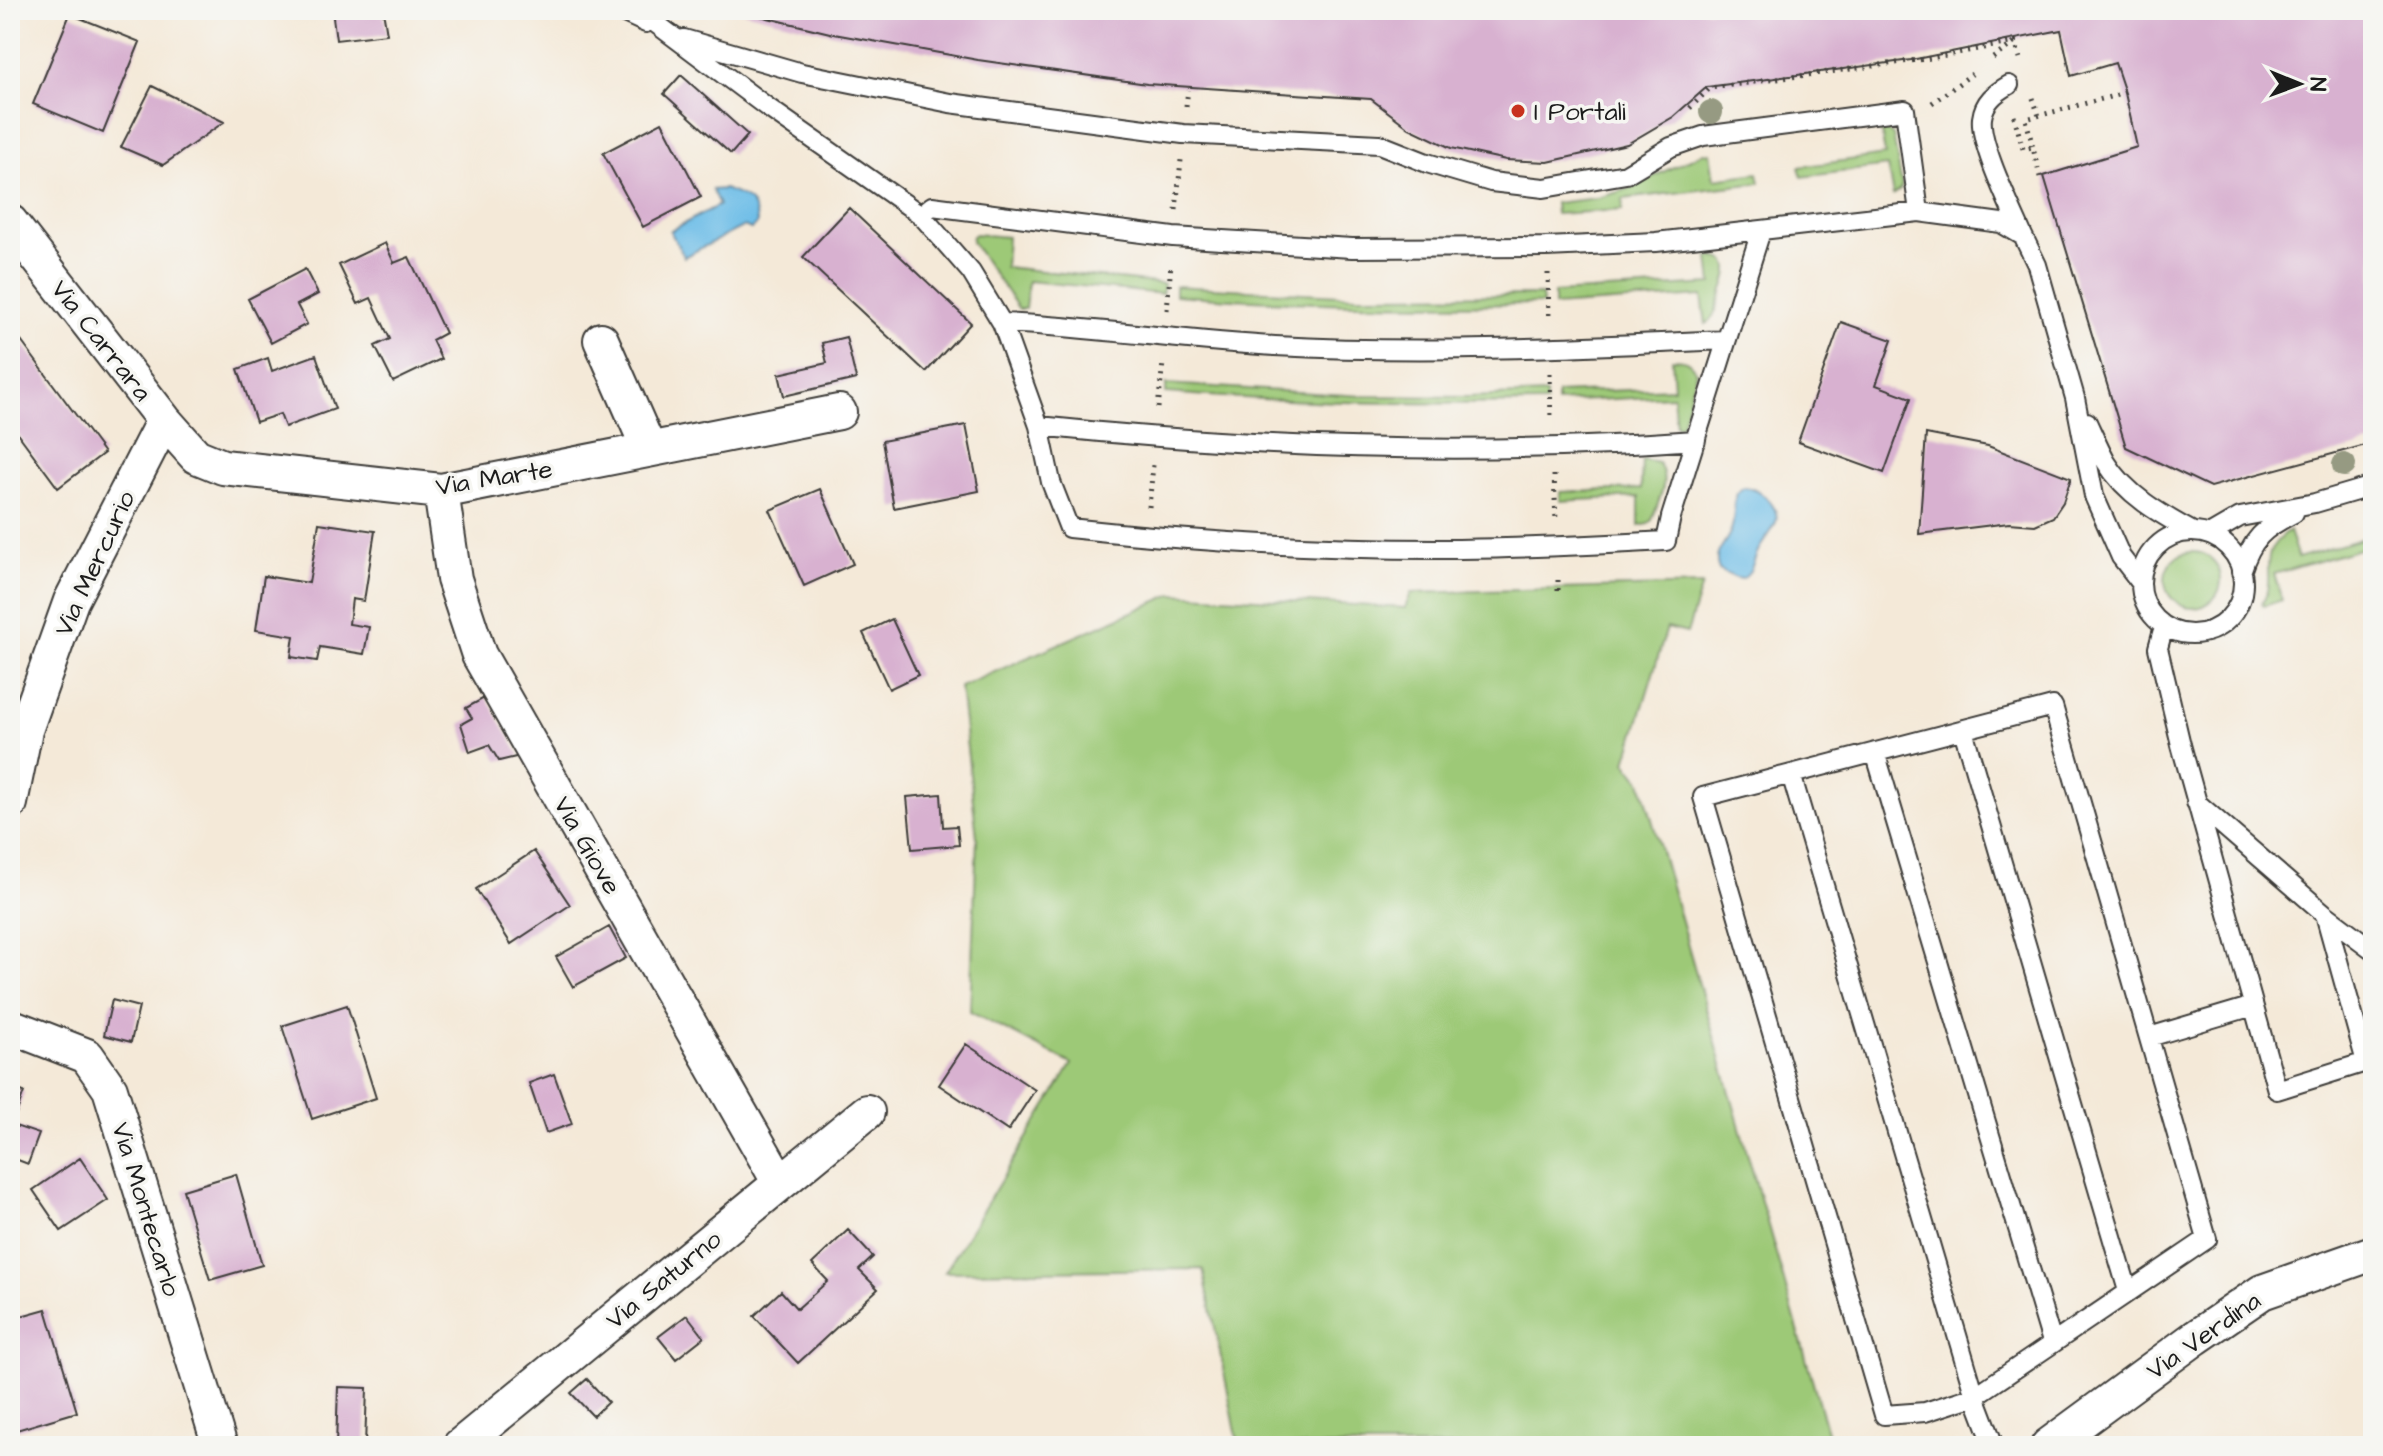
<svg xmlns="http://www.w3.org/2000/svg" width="2383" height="1456" font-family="'Architects Daughter',sans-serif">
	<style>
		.green { fill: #9dc977; stroke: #5c724a; stroke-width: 2 }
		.water { fill: #6bbce7; stroke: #446c82; stroke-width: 2 }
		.building { fill: #d8b1d0 }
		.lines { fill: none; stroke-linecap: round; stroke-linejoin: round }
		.service-casing { stroke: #3c3b38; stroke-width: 22 }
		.minor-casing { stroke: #3c3b38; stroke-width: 38 }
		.path { stroke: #3c3b38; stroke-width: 5; stroke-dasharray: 2 6; stroke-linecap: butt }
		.service { stroke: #fff; stroke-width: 18 }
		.minor { stroke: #fff; stroke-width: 34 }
		.tree { fill: #969a82 }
		.poi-dot { fill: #c8321e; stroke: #f6f6f2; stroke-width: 3 }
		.labels { text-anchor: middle; stroke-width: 7; stroke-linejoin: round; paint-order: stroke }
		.poi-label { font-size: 26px; fill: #1c1c1c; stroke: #f6f6f2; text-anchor: start }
		.street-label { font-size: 26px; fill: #1c1c1c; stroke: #f6f6f2 }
	</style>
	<rect width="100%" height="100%" fill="#f6f6f2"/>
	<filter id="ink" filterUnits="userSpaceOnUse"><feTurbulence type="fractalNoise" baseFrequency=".0125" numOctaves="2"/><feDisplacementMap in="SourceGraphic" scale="16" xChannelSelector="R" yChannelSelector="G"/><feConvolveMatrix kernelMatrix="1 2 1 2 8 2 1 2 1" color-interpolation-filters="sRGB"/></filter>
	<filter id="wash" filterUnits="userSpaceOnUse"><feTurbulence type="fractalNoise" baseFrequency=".006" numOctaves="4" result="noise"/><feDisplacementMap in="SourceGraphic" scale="32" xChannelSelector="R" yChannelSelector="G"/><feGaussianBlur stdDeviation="1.8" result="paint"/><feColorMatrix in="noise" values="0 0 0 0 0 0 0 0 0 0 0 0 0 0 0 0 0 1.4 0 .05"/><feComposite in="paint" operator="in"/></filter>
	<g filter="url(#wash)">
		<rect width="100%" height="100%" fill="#f4e9d8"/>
		<!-- green -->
		<path class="green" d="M1881,130H1886L1893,135L1902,186L1900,190L1893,195L1887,166L1802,177L1799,167L1885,155Z
			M1703,153H1710L1714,179L1758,173L1760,183L1623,199L1622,210L1556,214L1555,203L1598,198L1625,190Z
			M975,234L1007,237L1005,267L1164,284L1162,294L1028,281L1025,309H1019L971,241L972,236Z
			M1709,257C1738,256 1727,279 1721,295C1717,306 1715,318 1706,324L1702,296L1554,306V293L1712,284Z
			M1175,286L1358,296L1542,295L1543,304C1420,306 1297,305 1175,295Z
			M1672,359C1685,359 1690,361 1696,372L1682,425L1676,426L1673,396L1557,402V393L1674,388Z
			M1166,384L1363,396L1468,397L1546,394V403C1419,405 1293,403 1166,393Z
			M1642,460L1658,463C1671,479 1658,502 1652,520L1648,524L1639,526V497L1560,501V492L1641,489Z
			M2289,531L2298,558L2373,535V545L2274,574L2282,600L2264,606L2262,604C2278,577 2253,554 2289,531Z
			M2165 580a28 28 0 1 1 56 0a28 28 0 1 1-56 0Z
			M1702,585L1687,633L1667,628L1626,762L1641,781L1831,1446H1239L1203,1269L945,1272L1072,1064L970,1012L977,837L960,687L1173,594L1405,608L1411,593Z"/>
		<!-- water -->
		<path class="water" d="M724,189C745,197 757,200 757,224L751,229L744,226L684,257L670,231L719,205L712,190Z
			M1744,487C1756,489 1762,493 1770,502C1787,522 1767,533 1758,551C1753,561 1752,572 1743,579L1736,578L1719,570C1711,551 1728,544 1732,527C1735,516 1733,504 1736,493Z"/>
		<g id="blocks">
			<!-- building -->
			<path class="building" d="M332,10H383L387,34L336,40Z
				M735,10H2373V443L2210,487L2126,447L2044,176L2137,147L2125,93L2115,63L2071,76L2061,30L1911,60L1707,87L1673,117L1627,144L1548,162L1506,160L1451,148L1409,128L1371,99L1147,84L978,60L834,34Z
				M70,14L140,42L103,133L33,104Z
				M681,75L748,135L731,154L664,94Z
				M152,86L224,122L163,165L121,147Z
				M662,122L701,197L643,227L603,153Z
				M849,208L971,323L926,372L803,257Z
				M385,243L394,263L409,257L445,333L432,340L441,359L393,382L375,346L390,339L371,298L358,304L339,265Z
				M305,269L318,294L297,305L307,324L271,343L248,299Z
				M1841,322L1892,340L1876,385L1911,398L1884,473L1798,442Z
				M10,326L104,453L58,488L10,423Z
				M846,337L856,379L784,396L779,374L827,363L822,343Z
				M316,355L335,409L285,427L280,414L256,422L238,369L268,358L272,371Z
				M966,425L979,491L894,508L882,441Z
				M1926,434L1988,446L2071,478L2063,502L2053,517L2035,525L2009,523L1919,534Z
				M820,489L853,564L804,586L770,510Z
				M319,523L375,531L364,601L352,599L349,624L369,627L364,654L320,647L317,661L291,657L294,636L256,630L264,576L309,583Z
				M892,619L918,675L889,689L863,633Z
				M486,697L520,756L499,761L489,745L470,752L461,724L472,718L466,708Z
				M941,794L943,827L957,826L959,845L912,849L907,797Z
				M534,851L570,905L511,944L476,889Z
				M609,927L626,958L573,987L556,957Z
				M112,1000L139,1007L131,1042L104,1035Z
				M347,1005L376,1098L312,1119L282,1026Z
				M966,1044L1035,1090L1008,1131L939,1085Z
				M554,1074L572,1124L546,1133L529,1083Z
				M10,1087L24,1092L12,1125L39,1134L28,1164L10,1157Z
				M80,1158L108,1200L61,1231L33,1190Z
				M236,1174L262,1265L210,1280L183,1190Z
				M848,1230L873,1257L859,1270L878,1289L798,1363L754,1316L781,1291L797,1309L828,1281L812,1264Z
				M46,1309L77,1412L10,1432V1319Z
				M687,1315L704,1337L676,1359L658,1337Z
				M587,1379L608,1402L593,1416L571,1393Z
				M338,1387L367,1388L365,1446H336Z"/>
		</g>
	</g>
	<g filter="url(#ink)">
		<use href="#blocks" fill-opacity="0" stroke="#3c3b38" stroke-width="2"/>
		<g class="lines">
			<!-- service casing -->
			<g class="service-casing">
				<path id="service" d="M618,10L646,23
					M638,10L767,107L921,215L971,272L1002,323L1039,426L1051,482L1069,528C1198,542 1329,550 1459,549C1528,548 1597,545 1666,541L1671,517L1761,231
					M684,39L802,73L950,103L1183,134L1379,144L1427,163L1491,182L1544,188L1626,174L1671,147L1703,136L1905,110L1919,212
					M2009,85C1995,93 1984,102 1982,118C1979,144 2012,210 2023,236
					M921,215L932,206L1173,237L1352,248L1546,247L1656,242L1919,212L2001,223L2023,236L2037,265L2075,398L2094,496L2121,557L2141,583
					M1002,323C1093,327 1184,341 1275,346C1426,354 1576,347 1726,340
					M2087,422C2093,435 2099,449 2106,462C2126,495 2160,514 2193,532
					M1039,426C1257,449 1477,456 1696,440
					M2141 583a51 51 0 1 1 102 0a51 51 0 1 1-102 0Z
					M2209,535L2240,517L2315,503L2373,486
					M2241,572C2252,538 2263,529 2294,513
					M2164,626L2158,648L2181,745L2277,1090L2366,1062L2325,914L2196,802
					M2053,706L2207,1239L1975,1396L1925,1412L1884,1415L1703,797Z
					M1963,730L2128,1291
					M1875,752L2052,1342
					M1791,774L1975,1396L1994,1446
					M2325,914L2373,950
					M2149,1037L2253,1006"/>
			</g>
			<!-- minor casing -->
			<g class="minor-casing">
				<path id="minor" d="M10,222L164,420L196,456L223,467L441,491L839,412
					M601,340L649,449
					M441,491L454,579L479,655L780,1183
					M10,803L25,730L71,601L164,420
					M10,1026L87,1056L110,1089L220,1446
					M460,1446L867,1112
					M2048,1446L2195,1338L2262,1292L2373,1253"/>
			</g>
			<!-- path -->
			<path class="path" d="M1993,58L2014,43
				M2033,98L2039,116
				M1932,103L1972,74
				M1186,106L1188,90
				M1690,108L1710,88L1925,59L2015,42L2020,58
				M2014,116L2023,149L2032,147
				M2040,177L2026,119L2125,93
				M1176,210L1181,160
				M1548,273L1549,319
				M1167,310L1171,264
				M1550,373L1551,419
				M1158,408L1163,363
				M1554,475L1556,521
				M1149,507L1153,465
				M1558,590V575"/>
			<!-- service -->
			<use href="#service" class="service"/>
			<!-- minor -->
			<use href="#minor" class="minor"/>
		</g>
		<!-- trees -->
		<g class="tree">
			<circle cx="1711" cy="112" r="12"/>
			<circle cx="2344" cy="465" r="12"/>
		</g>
	</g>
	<!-- markers -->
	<circle class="poi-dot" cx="1518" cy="111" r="8"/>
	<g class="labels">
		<!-- poi labels -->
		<g class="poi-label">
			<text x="1534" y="120">I Portali</text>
		</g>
		<!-- street labels -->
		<g class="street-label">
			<text transform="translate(102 340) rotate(52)" y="9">Via Carrara</text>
			<text transform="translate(494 477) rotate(-9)" y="9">Via Marte</text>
			<text transform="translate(94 563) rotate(-65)" y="9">Via Mercurio</text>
			<text transform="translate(588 845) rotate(60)" y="9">Via Giove</text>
			<text transform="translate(147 1209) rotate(73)" y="9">Via Montecarlo</text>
			<text transform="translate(663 1279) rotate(-39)" y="9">Via Saturno</text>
			<text transform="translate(2203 1335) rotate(-35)" y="9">Via Verdina</text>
		</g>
	</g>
	<!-- margin -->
	<rect width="2383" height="1456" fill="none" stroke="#f6f6f2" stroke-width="40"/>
	<!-- north arrow -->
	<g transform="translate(2299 84) rotate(91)" stroke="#f6f6f2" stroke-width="6" paint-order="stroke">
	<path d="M0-6L14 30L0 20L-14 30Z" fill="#1c1c1c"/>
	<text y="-12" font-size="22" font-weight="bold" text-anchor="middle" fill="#1c1c1c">N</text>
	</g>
</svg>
